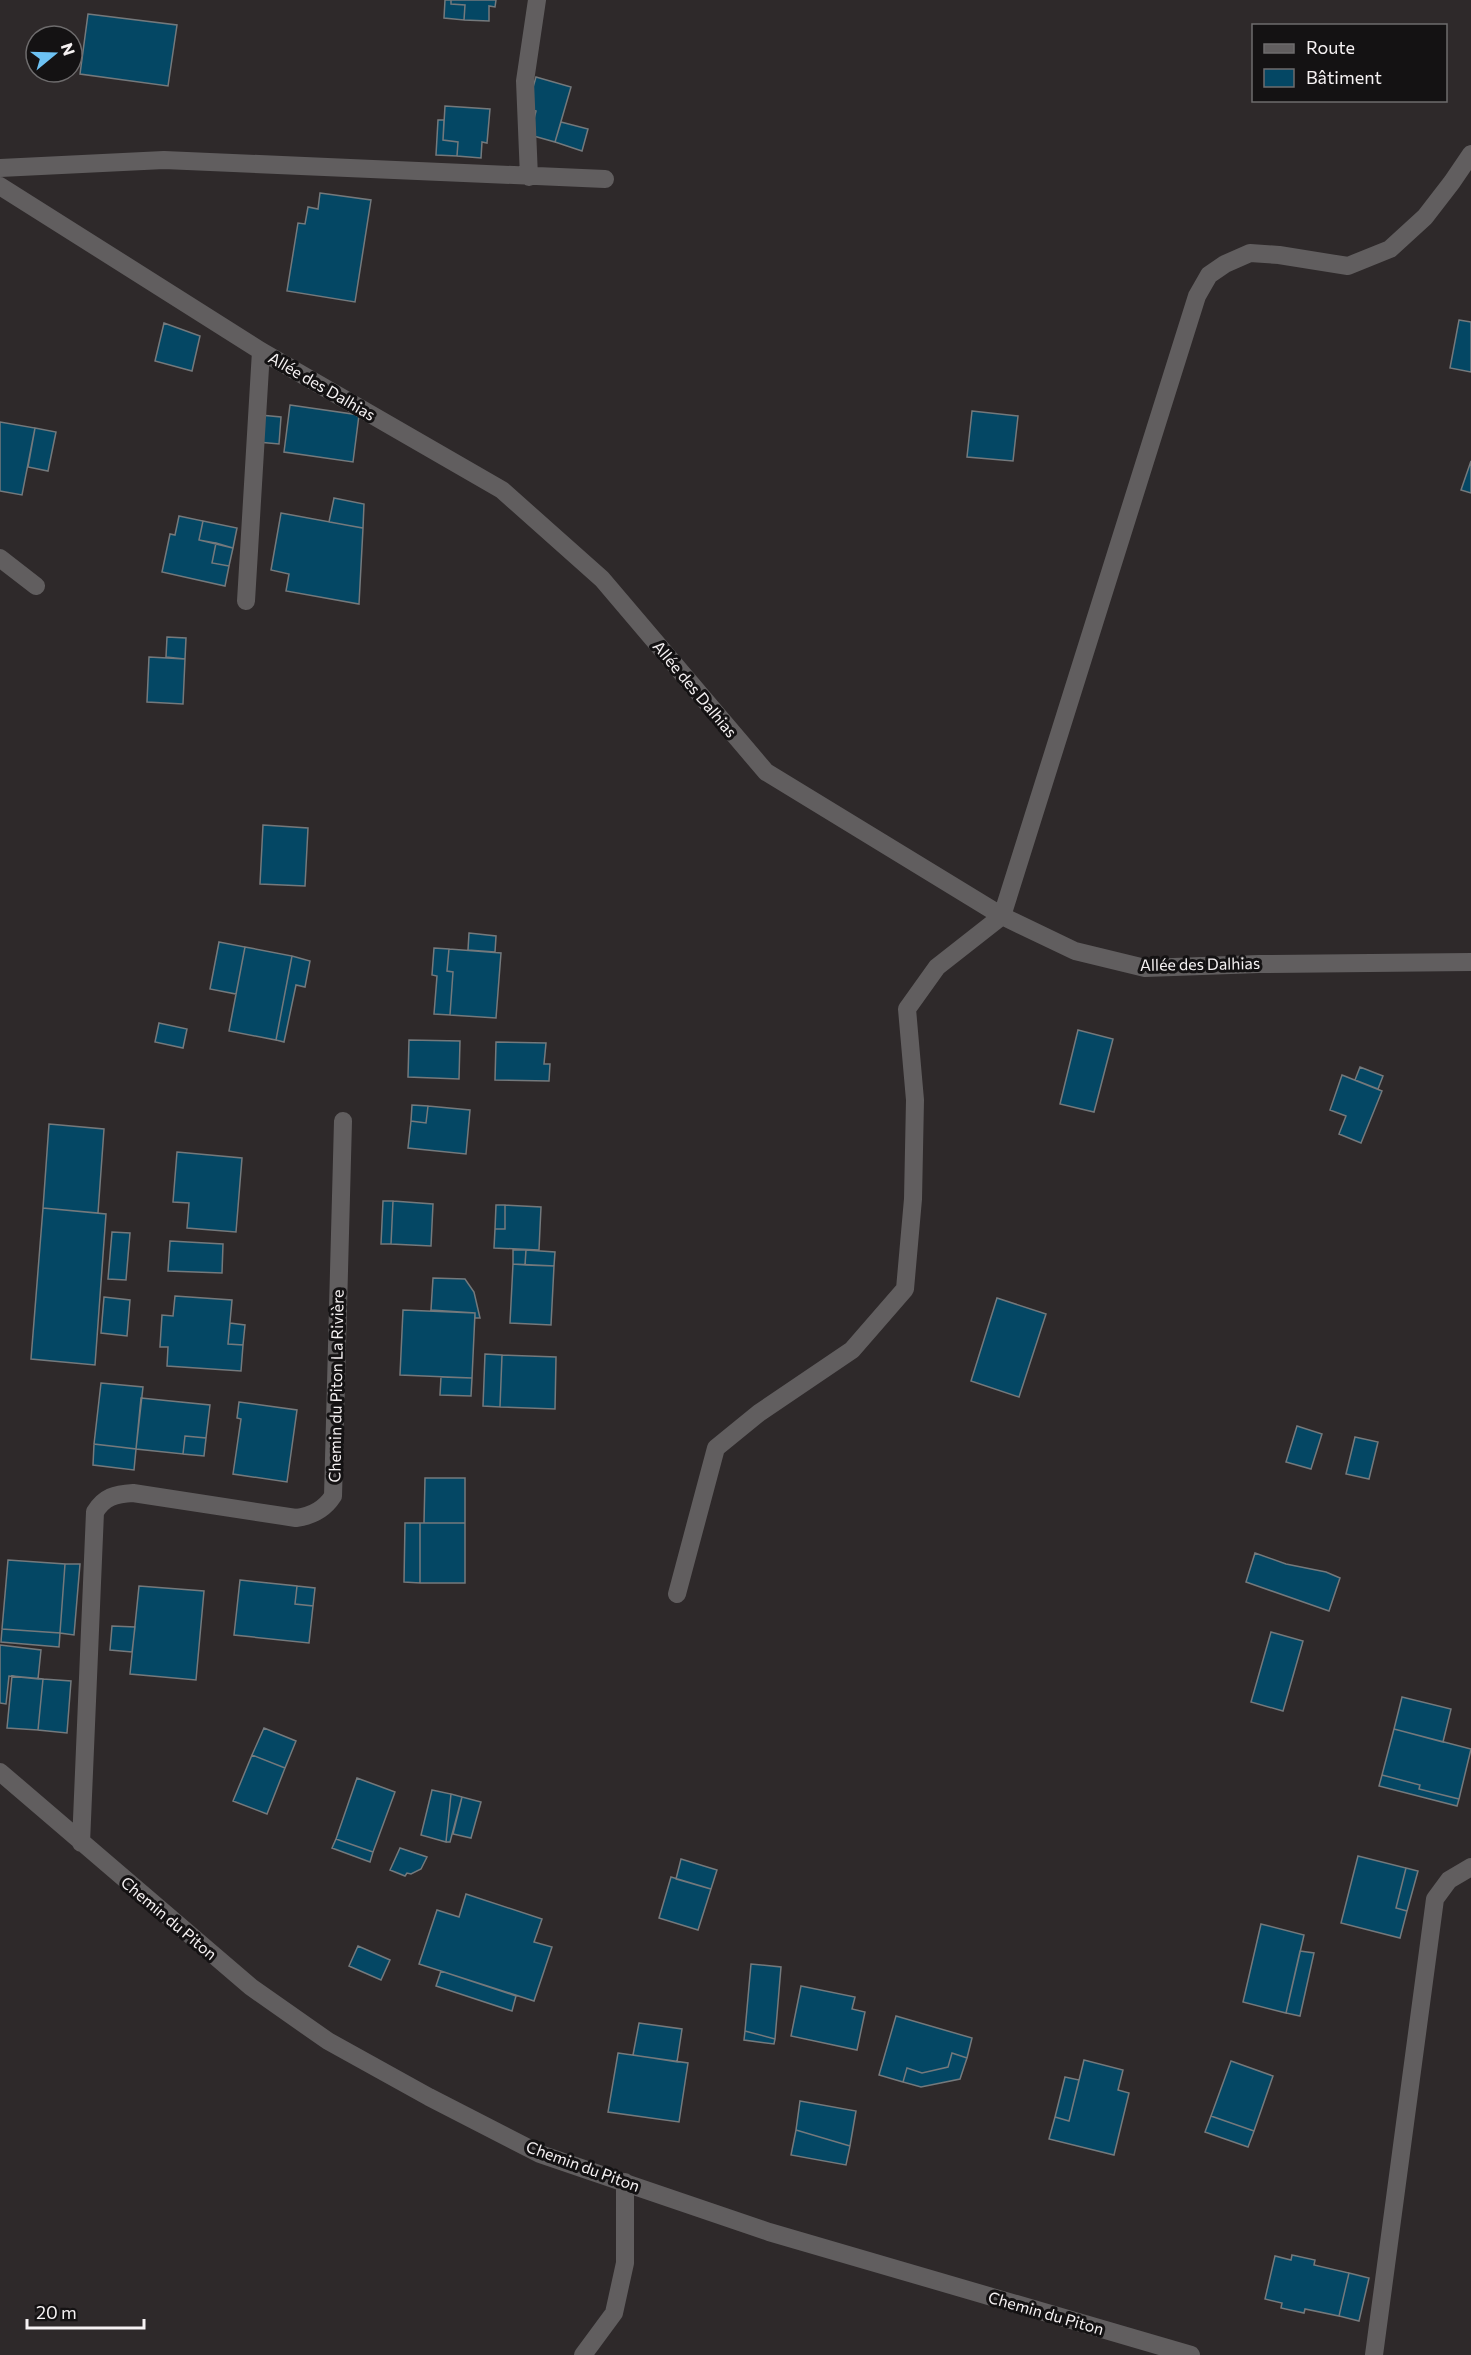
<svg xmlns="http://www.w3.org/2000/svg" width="1471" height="2355" font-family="Commissioner,sans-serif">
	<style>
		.building { fill: #044764; stroke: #74797c; stroke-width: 1.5 }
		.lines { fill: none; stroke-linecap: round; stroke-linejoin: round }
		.minor { stroke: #615e5f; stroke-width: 18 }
		.labels { text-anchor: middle; stroke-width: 6; stroke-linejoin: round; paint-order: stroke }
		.street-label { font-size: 16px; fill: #f6f2f3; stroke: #141213 }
	</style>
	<rect width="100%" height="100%" fill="#2e292a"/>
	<!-- building -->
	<path class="building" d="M445,0H451V4L465,5L464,20L444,18Z
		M451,0H496L495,7L489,6V21L464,20L465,5L451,4Z
		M88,14L177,25L168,86L80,74Z
		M536,77L571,87L555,142L530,135L536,111L527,108Z
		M445,106L490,109L487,143L482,142L481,158L457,156L458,142L443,140Z
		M438,120H444L443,140L458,142L457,156L436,155Z
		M561,122L588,129L582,151L555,142Z
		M320,193L371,200L355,302L287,291L298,223L305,224L308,207L318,209Z
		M1459,320L1471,322V372L1450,368Z
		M164,323L200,336L192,371L155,361Z
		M290,405L359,415L353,462L284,452Z
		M972,411L1018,416L1013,461L967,457Z
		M260,415L281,417L279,444L258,442Z
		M0,422L35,428L22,495L0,491Z
		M35,428L56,432L48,471L28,467Z
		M1471,461V493L1461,490Z
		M334,498L364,504L363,528L329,522Z
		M281,513L363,528L359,604L286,591L289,574L271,570Z
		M179,516L203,521L199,540L216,543L212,563L229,566L225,586L162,572L170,534L175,535Z
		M203,521L237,528L233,548L199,540Z
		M216,543L233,548L229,566L212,563Z
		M167,637L186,638L185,659L166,657Z
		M149,657L185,659L183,704L147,702Z
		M263,825L308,828L305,886L260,884Z
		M469,933L496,936L495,952L468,950Z
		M219,942L245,947L236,994L210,989Z
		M245,947L292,956L276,1040L229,1031Z
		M434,948L449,949L447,971L453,972L450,1015L434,1014L437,976L432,975Z
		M449,949L501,953L496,1018L450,1015L453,972L447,971Z
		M292,956L310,961L305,987L296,985L284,1042L276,1040Z
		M159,1023L187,1029L183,1048L155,1042Z
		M1078,1030L1113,1039L1094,1112L1060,1104Z
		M409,1040L460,1041L459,1079L408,1077Z
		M496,1042L546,1043L544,1064H550L549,1081L495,1080Z
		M1360,1067L1383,1076L1378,1089L1355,1080Z
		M1342,1075L1382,1091L1361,1143L1339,1134L1346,1116L1330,1110Z
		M412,1105L428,1106L426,1123L411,1121Z
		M428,1106L470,1110L466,1154L408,1148L411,1121L426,1123Z
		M49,1124L104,1129L98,1213L43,1208Z
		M177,1152L242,1158L236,1232L187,1228L189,1203L173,1202Z
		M383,1201H393L391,1244H381Z
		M393,1201L433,1204L431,1246L391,1244Z
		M496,1205H505V1229H495Z
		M505,1205L541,1207L539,1250L494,1248L495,1229H505Z
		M43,1208L106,1214L95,1365L31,1359Z
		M112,1232L130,1233L126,1280L108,1279Z
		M170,1241L223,1244L222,1273L168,1271Z
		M513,1250H526L525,1265L513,1264Z
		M526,1250L555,1252L554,1266L525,1265Z
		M513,1264L554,1266L551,1325L510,1323Z
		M433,1278L465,1279L474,1292L480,1318H475V1313L431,1310Z
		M175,1296L232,1300L228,1344L243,1345L241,1371L167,1366L168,1347H160L162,1315L173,1316Z
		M104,1297L130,1300L127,1336L101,1333Z
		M997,1298L1046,1314L1019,1397L971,1381Z
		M403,1310L475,1313L472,1378L400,1375Z
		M230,1323L245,1325L243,1345L228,1344Z
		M485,1354L502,1355L500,1407L483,1406Z
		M502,1355L556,1357L555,1409L500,1407Z
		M441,1377L472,1378L471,1396L440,1395Z
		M101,1383L143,1387L136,1449L94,1444Z
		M141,1398L210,1405L206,1438L185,1436L183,1454L136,1449Z
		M239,1402L297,1410L287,1482L233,1474L241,1419L237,1418Z
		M1297,1426L1322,1434L1311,1469L1286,1462Z
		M185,1436L206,1438L204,1456L183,1454Z
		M1355,1437L1378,1442L1369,1479L1346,1474Z
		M94,1444L136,1449L134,1470L93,1465Z
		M425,1478H465V1523H424Z
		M405,1523H420V1583L404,1582Z
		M420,1523H465V1583H420Z
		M1255,1553L1286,1564L1326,1572L1340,1578L1329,1611L1246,1582Z
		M8,1560L65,1564L60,1633L2,1629Z
		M65,1564H80L74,1635L60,1633Z
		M240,1580L297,1586L295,1604L313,1606L309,1643L234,1635Z
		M139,1586L204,1591L196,1680L130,1674Z
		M297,1586L315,1588L313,1606L295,1604Z
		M112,1626L135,1627L132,1652L110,1650Z
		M2,1629L60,1633L59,1647L1,1642Z
		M1271,1632L1303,1641L1283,1711L1251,1702Z
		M0,1645L41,1650L38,1679L9,1676L6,1704L0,1703Z
		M12,1676L43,1679L38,1730L7,1728Z
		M43,1679L71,1681L67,1733L38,1730Z
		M1402,1697L1451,1709L1443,1742L1394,1729Z
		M264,1728L296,1741L285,1768L252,1755Z
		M1394,1729L1471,1749L1459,1799L1419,1789L1420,1785L1382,1775Z
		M252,1755L285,1768L267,1814L233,1801Z
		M1382,1775L1420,1785L1419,1789L1459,1799L1457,1806L1379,1786Z
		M357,1778L395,1792L373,1852L336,1839Z
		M432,1790L451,1794L446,1842L421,1835Z
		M451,1794L462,1797L450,1842H446Z
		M462,1797L481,1802L471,1838L453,1834Z
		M336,1839L373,1852L370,1862L332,1848Z
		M400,1848L427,1857L421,1869L411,1874L407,1873L405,1876L390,1870Z
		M1358,1856L1406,1868L1396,1908L1407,1911L1400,1938L1341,1923Z
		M681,1859L717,1870L711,1889L676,1879Z
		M1406,1868L1418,1871L1407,1911L1396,1908Z
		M671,1877L711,1889L698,1930L659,1918Z
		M466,1894L542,1919L534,1942L552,1947L534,2001L419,1964L437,1910L459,1917Z
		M1261,1924L1304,1935L1286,2013L1243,2002Z
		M358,1946L390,1960L381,1980L349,1966Z
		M1300,1951L1314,1953L1300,2016L1286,2013Z
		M751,1964L781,1967L775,2039L745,2031Z
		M441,1971L516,1996L512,2011L436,1986Z
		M801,1986L855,1997L852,2009L865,2012L857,2050L791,2036Z
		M896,2016L972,2038L967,2058L952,2053L948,2067L922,2073L907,2068L903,2082L879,2075Z
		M639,2023L682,2029L677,2062L633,2055Z
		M745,2031L775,2039L774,2044L744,2040Z
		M618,2053L688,2063L679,2122L608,2112Z
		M952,2053L967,2058L960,2079L921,2087L903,2082L907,2068L922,2073L948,2067Z
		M1084,2060L1123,2070L1118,2090L1129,2093L1114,2155L1049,2139L1055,2117L1069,2121Z
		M1231,2061L1273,2076L1254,2131L1211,2116Z
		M1065,2077L1079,2080L1069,2121L1055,2117Z
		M800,2101L856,2111L850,2146L796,2130Z
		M1211,2116L1254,2131L1248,2147L1205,2132Z
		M796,2130L850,2146L846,2165L791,2155Z
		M1292,2255L1315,2260L1314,2265L1349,2273L1339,2316L1305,2309L1304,2313L1281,2308L1282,2303L1265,2299L1275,2256L1291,2260Z
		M1349,2273L1369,2278L1359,2321L1339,2316Z"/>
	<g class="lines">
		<!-- minor -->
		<path class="minor" d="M0,168L164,160L605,179
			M529,177L525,81L537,0
			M0,186L261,351L502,490L602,579L766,772L1002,916L1075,951L1145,968L1259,964L1471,962
			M0,558L36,586
			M246,601L261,351
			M677,1594L716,1448L759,1413L852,1350L905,1289L913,1199L915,1100L907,1009L937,967L1002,916L1197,296L1209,275L1225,264L1250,253L1279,255L1348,266L1390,249L1425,217L1452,182L1471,154
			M0,1772L251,1987L328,2041L429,2097L540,2154L769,2232L1191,2355
			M81,1843L95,1512C104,1497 115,1494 133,1493L296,1518C312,1516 324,1510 333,1496L343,1121
			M583,2355L614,2313L625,2263V2182
			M1374,2355L1435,1899L1449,1880L1471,1867"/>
	</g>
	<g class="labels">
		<!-- street labels -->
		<g class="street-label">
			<text transform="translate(322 386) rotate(30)" y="6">Allée des Dalhias</text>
			<text transform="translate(695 689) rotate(50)" y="6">Allée des Dalhias</text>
			<text transform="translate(1200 964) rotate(-1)" y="6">Allée des Dalhias</text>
			<text transform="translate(336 1386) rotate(-89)" y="6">Chemin du Piton La Rivière</text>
			<text transform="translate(169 1918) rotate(40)" y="6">Chemin du Piton</text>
			<text transform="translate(583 2166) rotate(20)" y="6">Chemin du Piton</text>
			<text transform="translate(1046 2313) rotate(16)" y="6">Chemin du Piton</text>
		</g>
	</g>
	<!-- legend -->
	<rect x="1252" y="24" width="195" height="78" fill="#141213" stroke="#6e6c6d" stroke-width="1.5"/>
	<rect x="1264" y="44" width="30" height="9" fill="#615e5f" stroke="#6e6c6d" stroke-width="1.5"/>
	<text x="1306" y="54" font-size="18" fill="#f6f2f3">Route</text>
	<rect x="1264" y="69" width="30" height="18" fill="#044764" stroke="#6e6c6d" stroke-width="1.5"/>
	<text x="1306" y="84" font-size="18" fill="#f6f2f3">Bâtiment</text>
	<!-- north arrow -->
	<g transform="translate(54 54) rotate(71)"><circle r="28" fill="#141213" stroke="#6e6c6d" stroke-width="1.5"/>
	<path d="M0-4.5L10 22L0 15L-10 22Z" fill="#6dc2f3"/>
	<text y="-9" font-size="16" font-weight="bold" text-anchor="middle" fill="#f6f2f3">N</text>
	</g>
	<!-- scale -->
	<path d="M27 2319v9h117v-9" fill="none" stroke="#f6f2f3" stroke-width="3"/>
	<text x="36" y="2319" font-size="18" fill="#f6f2f3" stroke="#141213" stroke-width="4.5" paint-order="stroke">20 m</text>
</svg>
